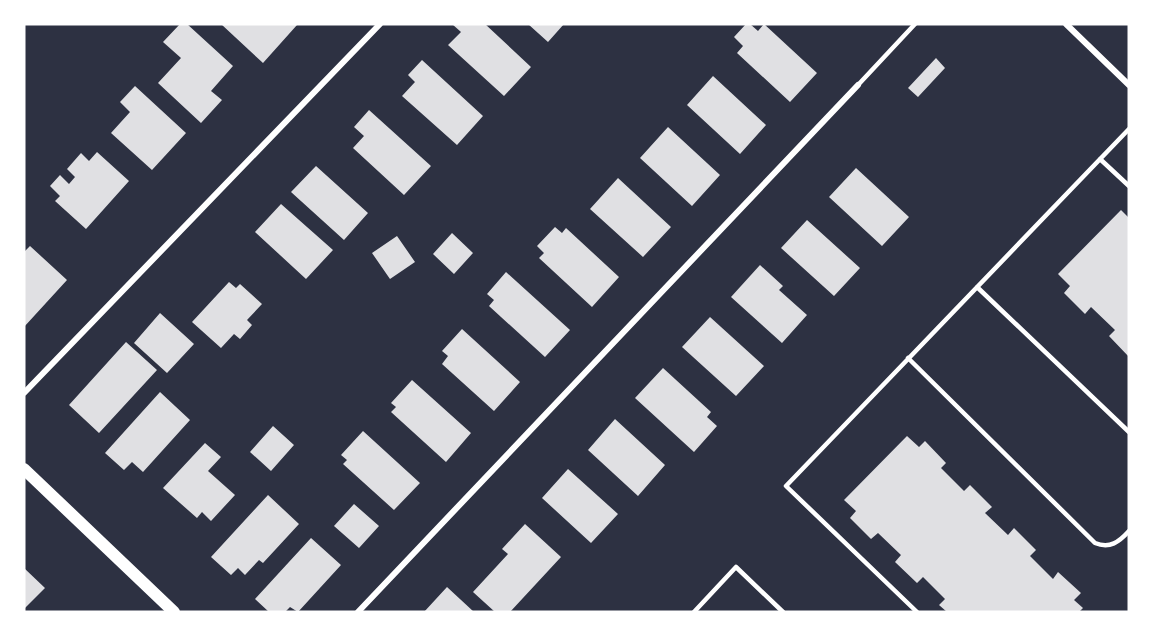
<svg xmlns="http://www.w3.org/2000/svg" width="1153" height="636" font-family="'DejaVu Sans',sans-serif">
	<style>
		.building { fill: #e0e0e3 }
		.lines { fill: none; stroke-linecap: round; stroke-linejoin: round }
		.service { stroke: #fff; stroke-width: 4.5 }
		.minor { stroke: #fff; stroke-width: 6 }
		.secondary { stroke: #fff; stroke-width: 12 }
	</style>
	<rect width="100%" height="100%" fill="#2d3142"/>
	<!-- building -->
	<path class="building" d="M180,24H187L233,66L211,91L222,100L201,123L158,83L181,58L163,42Z
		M221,24H296L297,25L263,63Z
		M452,24H485L531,67L504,96L448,45L461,32Z
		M528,24H564L548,42Z
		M746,24H750L758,31L764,24L817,73L790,102L737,53L743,46L734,37Z
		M936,58L945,68L918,97L908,88Z
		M422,60L483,116L457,145L402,96L415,82L408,75Z
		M713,76L766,125L740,154L687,105Z
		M135,86L186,133L152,170L111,133L130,112L120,102Z
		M369,110L431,166L404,195L353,148L364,136L354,127Z
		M668,127L720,175L692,206L640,158Z
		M97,152L129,181L86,229L55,201L60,196L50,186L60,175L69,184L75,177L67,169L81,153L89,161Z
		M316,166L368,213L344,240L291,192Z
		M856,168L909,217L882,246L829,197Z
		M618,178L671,227L643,257L590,209Z
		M281,204L333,250L306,279L255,232Z
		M1121,210L1129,218V357L1109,336L1115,330L1091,307L1085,314L1064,293L1070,286L1058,274Z
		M807,220L860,268L834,296L781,248Z
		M555,227L562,233L566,228L619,277L592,307L539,258L544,253L537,246Z
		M452,233L473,253L454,274L433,254Z
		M397,236L415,262L390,279L372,253Z
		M30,246L67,280L24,327V252Z
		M760,265L783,286L779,290L807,315L782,343L731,297Z
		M506,272L570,330L545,357L489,306L494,300L487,294Z
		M229,282L236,288L240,284L262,304L247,320L252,325L240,339L234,334L221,348L192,322Z
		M160,313L194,344L167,373L134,343Z
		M710,317L764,366L736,396L682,347Z
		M462,329L520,382L494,411L442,364L448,356L442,351Z
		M126,342L157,370L99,433L69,405Z
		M663,368L711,412L707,417L717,426L694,452L635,398Z
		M412,380L471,433L446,462L391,412L396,407L391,403Z
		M160,392L190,420L143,472L132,462L124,470L105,453Z
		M615,419L665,465L638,496L588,450Z
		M273,426L294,445L271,471L250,452Z
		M363,431L420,483L394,510L343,464L347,460L341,455Z
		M907,436L919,447L925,441L946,463L941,468L964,491L970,485L992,507L985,513L1008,535L1014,528L1036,550L1030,556L1053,579L1058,572L1081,593L1074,600L1083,608L1079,612H947L939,605L945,599L923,577L917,583L895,562L901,555L878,533L871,539L850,518L856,511L844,500Z
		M205,443L221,457L208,471L235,495L211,521L202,512L197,518L163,488Z
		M568,469L618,514L591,543L542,498Z
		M268,495L299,524L263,563L259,560L245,575L238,568L231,575L211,557Z
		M354,504L379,526L359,548L334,526Z
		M525,524L561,557L510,612H495L473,592L508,554L502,549Z
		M311,538L341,565L298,612L290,607L285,612H269L255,599Z
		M24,568L45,588L24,609Z
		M447,587L474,612H424Z"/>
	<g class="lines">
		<!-- service -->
		<path class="service" d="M858,85L915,24
			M1100,159L1129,186
			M977,287L1129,432
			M908,358L1095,543C1110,549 1119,542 1129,531
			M694,612L736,567L783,612
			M917,612L786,486L1129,129"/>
		<!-- minor -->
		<path class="minor" d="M1066,24L1129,85
			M24,393L380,24
			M358,612L858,85"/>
		<!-- secondary -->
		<path class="secondary" d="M24,469L174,612"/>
	</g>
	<!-- border -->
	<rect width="1153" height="636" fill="none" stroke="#ffffff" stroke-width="51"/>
</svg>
